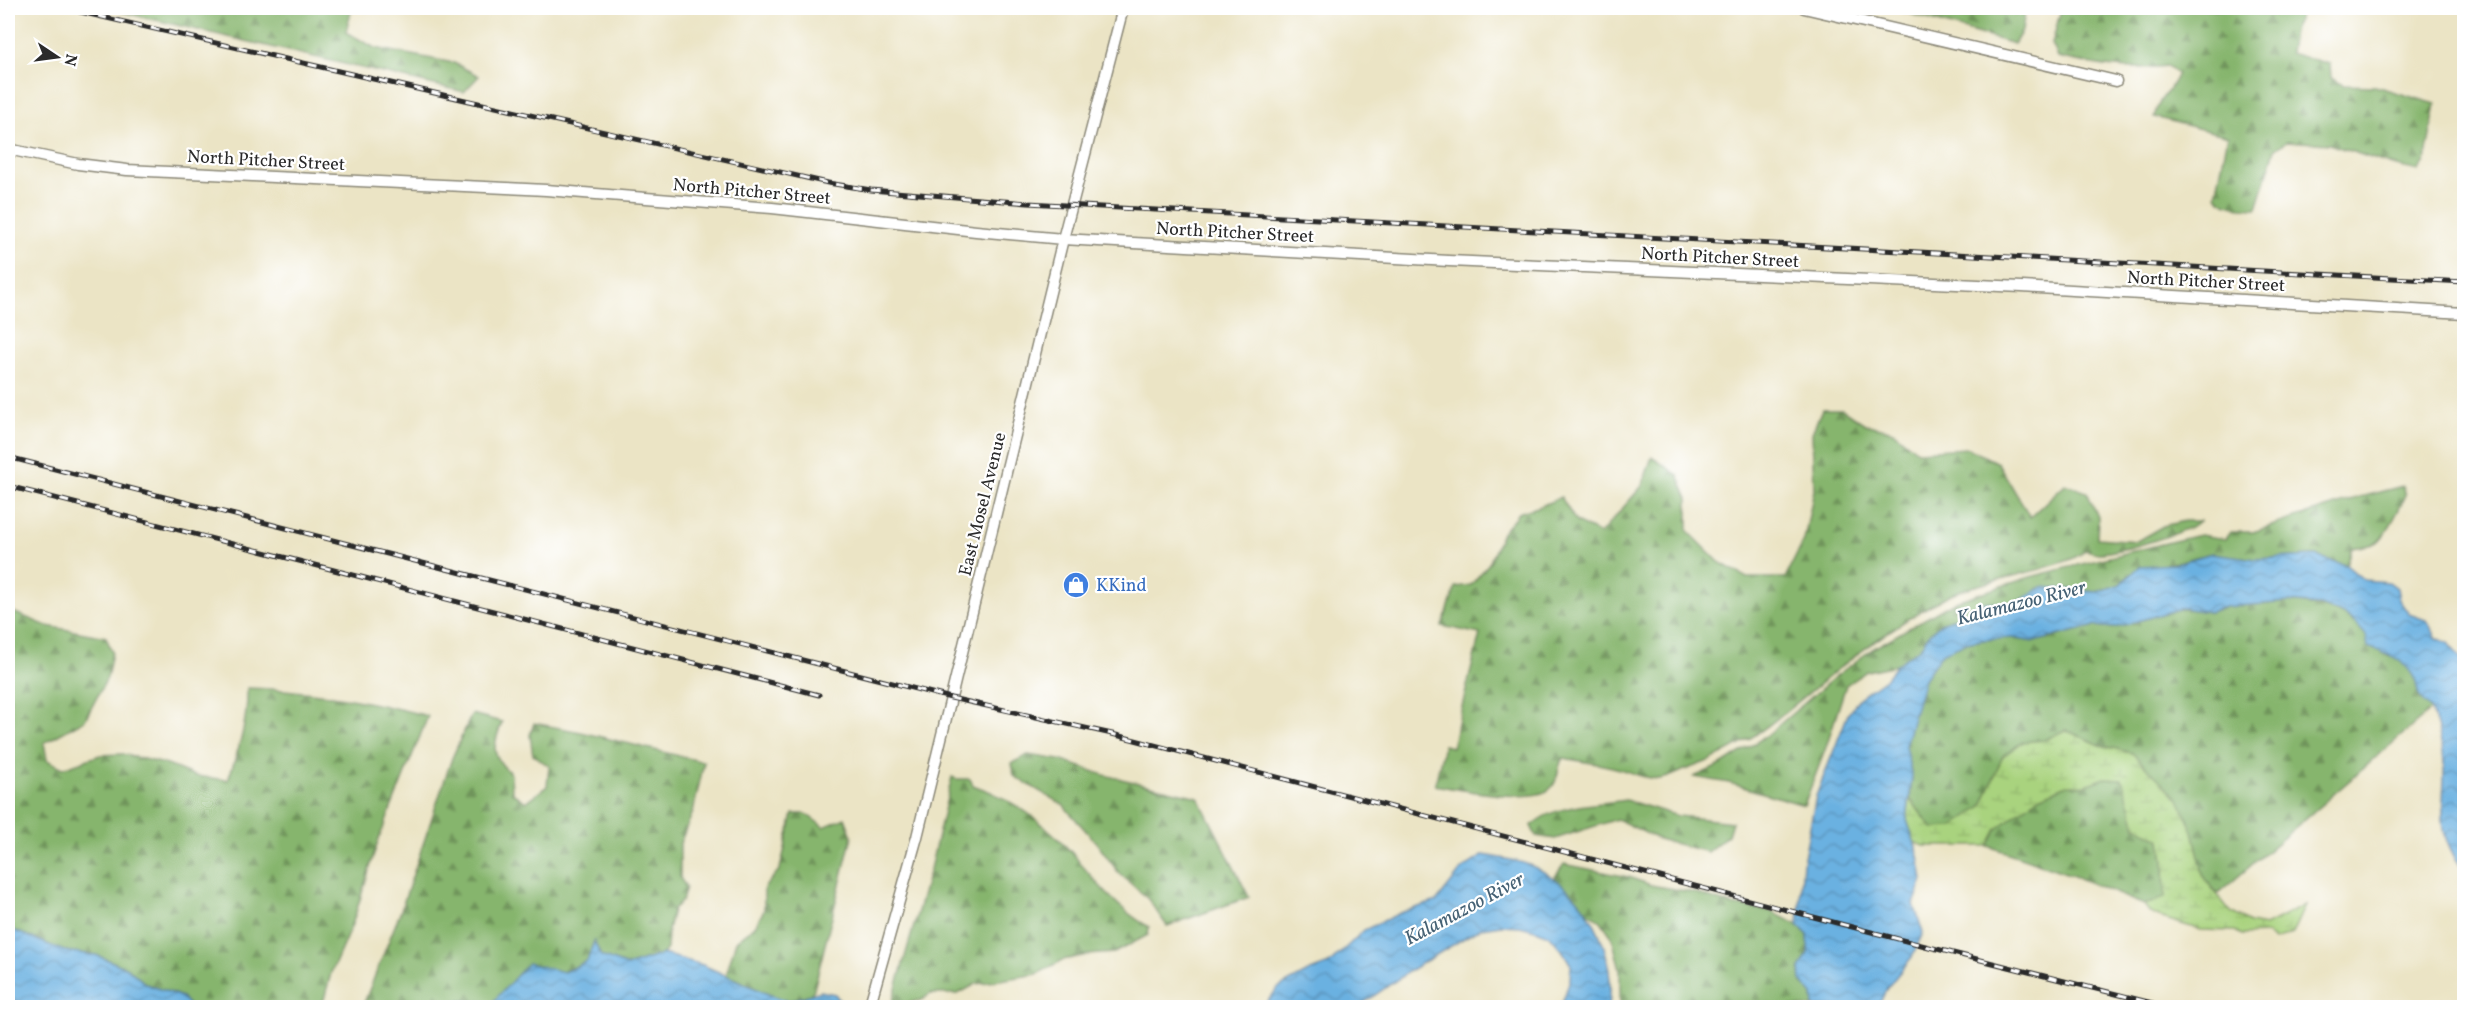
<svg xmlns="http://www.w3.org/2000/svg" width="2472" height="1015" font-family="Vollkorn,serif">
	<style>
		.forest { fill: url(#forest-firs); stroke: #58704c; stroke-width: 1.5 }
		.wetland { fill: url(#wetland-marsh); stroke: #6a7f54; stroke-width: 1.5 }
		.water { fill: url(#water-waves); stroke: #4b6e86; stroke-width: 1.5 }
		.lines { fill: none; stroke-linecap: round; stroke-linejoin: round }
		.minor-casing { stroke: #8b8878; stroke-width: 13 }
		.minor { stroke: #fff; stroke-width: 10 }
		.rail-casing { stroke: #2b2b2b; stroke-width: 5 }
		.rail { stroke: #fff; stroke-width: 3; stroke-dasharray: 9; stroke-linecap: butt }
		.labels { text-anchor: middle; stroke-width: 4.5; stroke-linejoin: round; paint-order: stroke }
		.street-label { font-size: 18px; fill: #2b2b2b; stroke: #fff }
		.shop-label { font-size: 18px; fill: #366cbe; stroke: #fff; text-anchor: start }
		.water-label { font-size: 20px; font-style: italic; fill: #456174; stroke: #fff }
	</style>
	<defs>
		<pattern id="forest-firs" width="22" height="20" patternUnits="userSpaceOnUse" patternTransform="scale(1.5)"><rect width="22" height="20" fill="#86b56d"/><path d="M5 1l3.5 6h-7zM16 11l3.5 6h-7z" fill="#6e935a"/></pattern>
		<pattern id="wetland-marsh" width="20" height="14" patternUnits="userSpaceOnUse" patternTransform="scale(1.5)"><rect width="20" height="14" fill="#a9d37e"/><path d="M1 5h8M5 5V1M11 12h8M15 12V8" fill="none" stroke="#92b56d"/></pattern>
		<pattern id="water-waves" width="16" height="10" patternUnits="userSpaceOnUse" patternTransform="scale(1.5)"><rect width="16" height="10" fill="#6bb1e1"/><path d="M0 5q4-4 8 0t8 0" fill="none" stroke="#5890b7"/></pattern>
	</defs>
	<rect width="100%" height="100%" fill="#fff"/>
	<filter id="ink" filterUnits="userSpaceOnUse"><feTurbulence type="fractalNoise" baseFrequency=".0167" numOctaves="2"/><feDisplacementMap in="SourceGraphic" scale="12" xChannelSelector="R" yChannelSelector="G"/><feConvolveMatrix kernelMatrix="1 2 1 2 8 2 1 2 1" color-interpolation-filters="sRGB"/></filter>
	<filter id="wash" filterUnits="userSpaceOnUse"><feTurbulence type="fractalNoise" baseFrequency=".008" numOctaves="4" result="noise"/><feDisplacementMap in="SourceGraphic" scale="24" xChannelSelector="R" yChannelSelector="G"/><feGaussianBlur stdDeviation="1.35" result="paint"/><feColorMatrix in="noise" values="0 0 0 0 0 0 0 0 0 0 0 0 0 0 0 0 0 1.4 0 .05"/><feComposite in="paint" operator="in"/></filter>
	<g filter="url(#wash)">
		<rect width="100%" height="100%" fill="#ebe4c5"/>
		<!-- forest -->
		<path class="forest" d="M104,8H352L346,32L375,48L454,63L479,76L464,92Z
			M1890,8H2028L2025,12L2022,31L2014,44Z
			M2061,9L2303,8L2293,31L2290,53L2330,64L2331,78L2343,85L2375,86L2436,104L2425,162L2418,171L2392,165L2329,144L2287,141L2275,149L2257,208C2241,207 2226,208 2216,195L2228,136L2154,117C2160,94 2171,92 2178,73L2167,66C2126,71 2098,66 2058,57L2052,44Z
			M1822,409H1842L1865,424L1893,431L1917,451L1968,448L1998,463L2030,517L2065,484L2087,492L2098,517L2097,538L2137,541L2163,526L2184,521H2200C2183,534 2121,552 2099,553C2095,553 2090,551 2085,550C2072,568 1973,581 1945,597C1905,619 1868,645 1833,673C1785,712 1749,748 1690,768C1681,771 1670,778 1660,779C1646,780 1626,770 1612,767C1596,763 1579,761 1563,758C1556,768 1560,779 1551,788C1535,805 1457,789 1435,785L1444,745L1452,747L1480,634L1442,626L1456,587L1471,585L1490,562L1502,533L1518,513L1541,506L1561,497L1576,522L1600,534L1642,486L1652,457L1678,475L1688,499V531L1719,562L1747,578H1785L1804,540L1814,490L1812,433Z
			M2403,486L2406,495C2400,507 2386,538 2376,543C2369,546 2359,547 2352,548L2346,565L2315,556L2255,559L2212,553L2130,574L2121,584L2097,592L2042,587L2020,601L2005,605L1987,602L1977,604L1963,615L1941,623L1929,634L1920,648L1896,665L1867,671L1846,685L1825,750L1804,805L1729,783L1694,777L1721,765L1766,736L1836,676L1874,648L1956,601L2030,577L2170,542L2200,535L2225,539L2230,532H2253L2356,498Z
			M2289,602C2316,605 2341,608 2361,629C2367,636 2375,648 2383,653C2393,659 2401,657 2410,670C2420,685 2417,694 2431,710L2218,894L2204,878L2193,831L2144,765L2132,753L2100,745L2066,730L2045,740L2023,742L2003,756L1982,806L1952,827L1932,828L1910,799L1912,777L1905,746L1910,723L1924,679L1942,653L1950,648L1965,643L1995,638H2012L2034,642L2095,626L2114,628L2182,608L2209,612L2225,607Z
			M8,610L47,626L106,637L112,652L107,678L85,720L44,743L47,760L63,768L100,755L122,754L165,764L195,776L228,780C239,749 248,721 247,688C308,689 369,701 428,716L378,841L353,922L331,973L322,1007H190L182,997L146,984L127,968L96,955L64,951L8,928Z
			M472,714L502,722C493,747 490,755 511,774L512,793L526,802L547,786L549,766L533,755L530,735L534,723L581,732L704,762L693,812L680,843V878L686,887L682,901L673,909L668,930L667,949L663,954L627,966L601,956L594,942L587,961L564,972L506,989L492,1003L457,1001L448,1007L362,1008L400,913L452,758Z
			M1028,755L1060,760L1104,775L1198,797L1249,897L1167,926L1148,899L1119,873L1095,841L1063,805L1014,776L1012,763Z
			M952,777L956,779H970L973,785C1011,798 1045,823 1072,853C1095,881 1117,909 1149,927L1148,935L1114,953L1087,955L1063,960L1037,974L976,984L958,994H930L922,1000L891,1006L930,869Z
			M2104,778L2123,779L2136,826L2161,840L2164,860L2165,899L2144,905L2069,874L1988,846L1997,829L2037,798L2067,785L2083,786Z
			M1626,800L1678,816L1732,822L1728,835L1707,852L1658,839L1617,819L1555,839L1536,836L1531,826C1553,804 1596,805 1626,800Z
			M793,814H806L824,827L845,818L852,836L814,989L811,994L789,1001L768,994L726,975L736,941L755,926L764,910V888L780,869Z
			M1564,864L1628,877L1651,885L1696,893L1731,905L1770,911L1798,925L1808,935V953L1800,969L1801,981L1813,995L1814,1007H1620V970L1612,937L1601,921L1587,911L1554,878Z"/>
		<!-- wetland -->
		<path class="wetland" d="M2065,730L2100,745L2132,753L2179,799L2193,831L2204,878L2231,912L2249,923L2265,926L2305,905L2292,934L2274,940L2266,934L2242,935L2235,931L2201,930L2159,917L2150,913L2144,905L2165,898L2164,860L2161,840L2136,826L2122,779L2104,778L2083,786L2067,785L2037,798L1997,829L1988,846H1924L1914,842L1907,820L1910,799L1932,828L1952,827L1982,806L2003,756L2023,742L2045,740Z"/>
		<!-- water -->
		<path class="water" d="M2212,553L2255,559L2315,556L2346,565L2364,580L2389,582L2397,588L2399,600L2409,614L2426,620L2437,638L2448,643L2464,662V868C2427,833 2452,786 2441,742C2439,732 2436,720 2431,711C2429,706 2422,703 2420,697C2417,692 2417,685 2415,680C2405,658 2388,655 2368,647L2366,635L2352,620L2339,612L2318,605L2289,602L2225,607L2209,612L2182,608L2114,628L2095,626L2034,642L2012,638L1982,640L1965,643L1942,653L1924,679L1905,746L1912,777L1907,820L1919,856L1923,880L1914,904L1923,933L1912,957L1887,988L1878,1007H1814L1813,995L1801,981L1800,969L1808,953V935L1798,925L1803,862L1816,796L1848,714L1859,698L1885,679L1896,665L1920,648L1929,634L1941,623L1963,615L1977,604L1987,602L2005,605L2020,601L2042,587L2097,592L2121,584L2140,566L2173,564Z
			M1484,855C1501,858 1519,860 1534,867C1589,892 1616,949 1609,1007H1561L1570,979L1571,965L1562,950L1550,936L1539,931L1520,926L1501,925L1481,928L1411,970L1358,1007H1263L1278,988L1308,972L1329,964L1364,930L1400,913L1437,901L1462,869Z
			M8,928L64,951L96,955L127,968L146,984L182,997L190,1007L34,1008L8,1000Z
			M594,941L601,956L627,966L663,954L703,965L768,994L789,1001L821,991L835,994L845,1007H448L457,1001L492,1003L528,963L564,972L587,961Z"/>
	</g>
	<g filter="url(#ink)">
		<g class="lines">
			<!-- minor casing -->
			<g class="minor-casing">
				<path id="minor" d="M1804,8L2116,81
					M8,149L78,164L127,170L546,190L772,208L976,231L1063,239L1449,261L2022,287L2464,313
					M869,1008L917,837L1063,239L1123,8"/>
			</g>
			<!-- minor -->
			<use href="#minor" class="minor"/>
			<!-- rail casing -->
			<g class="rail-casing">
				<path id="rail" d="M63,8L828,183L871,190L1028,203L2464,282
					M8,457L951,698L1112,734L1929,947L2172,1008
					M8,486L819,695"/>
			</g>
			<!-- rail -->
			<use href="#rail" class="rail"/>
		</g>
	</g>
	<!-- icons -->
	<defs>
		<g id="shop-disc" transform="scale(1.35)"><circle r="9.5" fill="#3f7fe0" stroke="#fff"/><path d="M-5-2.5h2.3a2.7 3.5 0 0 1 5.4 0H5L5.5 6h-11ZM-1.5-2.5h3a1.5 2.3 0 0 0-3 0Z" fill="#fff"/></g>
	</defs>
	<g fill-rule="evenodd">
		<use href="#shop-disc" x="1076" y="585"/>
	</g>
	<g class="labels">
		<!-- street labels -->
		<g class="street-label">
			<text transform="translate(266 160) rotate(3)" y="6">North Pitcher Street</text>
			<text transform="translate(752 191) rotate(5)" y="6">North Pitcher Street</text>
			<text transform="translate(1235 232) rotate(3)" y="6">North Pitcher Street</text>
			<text transform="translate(1720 257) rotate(3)" y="6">North Pitcher Street</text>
			<text transform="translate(2206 281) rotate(3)" y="6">North Pitcher Street</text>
			<text transform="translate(982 504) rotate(-76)" y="6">East Mosel Avenue</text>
		</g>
		<!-- shop labels -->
		<g class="shop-label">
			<text x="1096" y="591">KKind</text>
		</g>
		<!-- water labels -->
		<g class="water-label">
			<text transform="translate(2021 602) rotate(-14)" y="7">Kalamazoo River</text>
			<text transform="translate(1464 908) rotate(-28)" y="7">Kalamazoo River</text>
		</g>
	</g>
	<!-- margin -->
	<rect width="2472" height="1015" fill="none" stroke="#fff" stroke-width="30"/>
	<!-- north arrow -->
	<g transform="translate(57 57) rotate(103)" stroke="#ffffff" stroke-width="4.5" paint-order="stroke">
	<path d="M0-4.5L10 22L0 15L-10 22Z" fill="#2b2b2b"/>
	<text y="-9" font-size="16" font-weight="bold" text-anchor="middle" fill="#2b2b2b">N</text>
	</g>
</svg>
